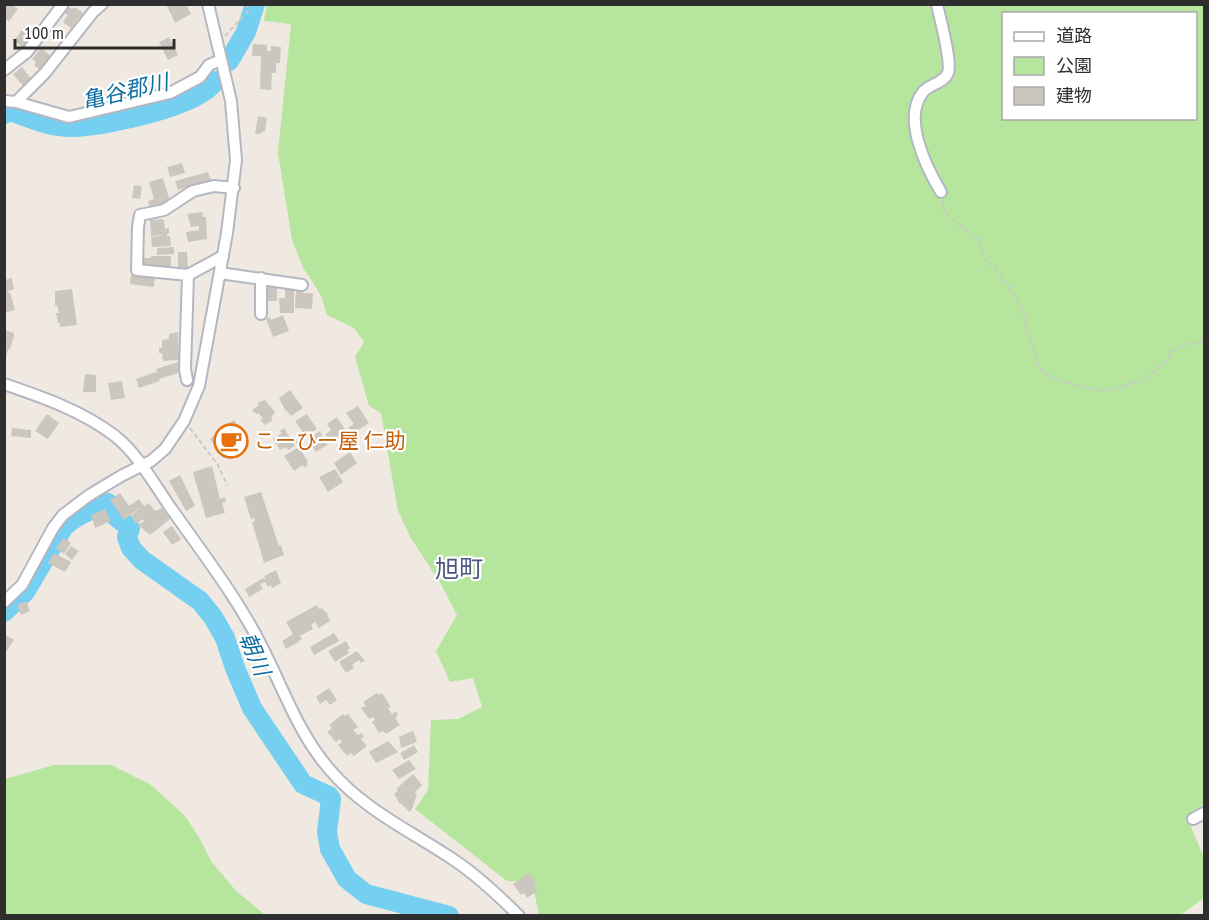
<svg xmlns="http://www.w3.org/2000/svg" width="1209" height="920" font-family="'PT Sans Narrow','Noto Sans JP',sans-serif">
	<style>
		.green { fill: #b6e59e; fill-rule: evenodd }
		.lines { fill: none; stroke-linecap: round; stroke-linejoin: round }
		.river { stroke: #75cff0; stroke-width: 20 }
		.building { fill: #cbc7bf }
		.minor-casing { stroke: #b4b7c1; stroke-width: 14 }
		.path { stroke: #c9c9c9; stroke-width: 2; stroke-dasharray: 4.5 3; stroke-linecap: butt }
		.minor { stroke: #fff; stroke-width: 10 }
		.labels { text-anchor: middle; stroke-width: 4.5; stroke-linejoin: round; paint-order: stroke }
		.food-label { font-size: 21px; fill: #c56008; stroke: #fff; text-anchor: start }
		.water-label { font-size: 22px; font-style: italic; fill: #0d6fa3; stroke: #fff }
		.quarter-label { font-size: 24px; fill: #4d5680; stroke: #fff }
	</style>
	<rect width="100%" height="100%" fill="#efe9e1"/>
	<!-- green -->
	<path class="green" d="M267,4L1204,5V809L1187,817L1204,858V898L1179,916L539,915L532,882L507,881L415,809L428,790L431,720L458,719L482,707L473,678L450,682L436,651L457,615L442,586L411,538L398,511L381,413L369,406L355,357L364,342L354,328L327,315L321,296L303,267L292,240L278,153L291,24L264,21ZM1004,14H1196V118H1004Z
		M54,765H111L151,785L185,816L200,839L211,861L236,891L265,915H5V779Z"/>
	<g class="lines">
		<!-- river -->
		<path class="river" d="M229,61L246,32L255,4
			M4,114L10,111C30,118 52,128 73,127C104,126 199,107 215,81
			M4,612L25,592L63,528C75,515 91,510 108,503L114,515L130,528L127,537L131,548L142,560L200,601L213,617L225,638L235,668L252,708L303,784L329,796L331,799L327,832L330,849L347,879L366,894L449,916"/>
	</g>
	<!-- building -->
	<path class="building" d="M4,4H11L18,9L9,21L4,18Z
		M166,4H186L191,14L175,23Z
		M69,7L72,9L75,7L83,13L71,28L63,22L68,15L64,13Z
		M24,27L34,34L24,48L14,41Z
		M169,37L178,55L168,60L159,42Z
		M253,44L267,45V51H271V46L281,47L280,63H276V73H272L271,90L260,89L261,56H252Z
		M41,48L51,56L40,70L34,65L36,62L32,59Z
		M22,67L31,79L23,86L13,74Z
		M258,116L267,118L265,131L259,134H255Z
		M182,163L185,173L170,177L167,167Z
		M208,172L211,180L178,190L175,181Z
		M163,178L170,201L150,208L148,201L154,199L149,182Z
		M134,185L142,186L140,199L132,198Z
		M202,212L203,217H206L207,239L188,242L186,232L199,230V226L191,227L187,214Z
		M162,219L164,220L165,229L169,228V234H167V236H170L171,246L152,247L151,237L164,235L151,236L150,220Z
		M174,247V254L157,255V248Z
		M178,252H187L188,268H178Z
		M151,256H171V267H142V258H151Z
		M131,275L155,278L154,287L130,284Z
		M12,278L14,289L8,291V293L10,292L15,310L4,313V280Z
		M266,285H277V301H266Z
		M285,287H294V313H280L279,298H285Z
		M72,289L77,325L60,327V323H58L56,313H59L57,305L55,306V291Z
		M296,290H303V293H313L312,309L295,308Z
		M283,315L289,331L273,337L266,319L270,317L271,320Z
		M4,330L14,333V336L10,349H8L5,364Z
		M178,332L179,360L163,361L162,353H159V348H162V340L169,339V334Z
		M178,362L181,372L159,379L160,381L139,388L136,379L156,372L157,373L156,369Z
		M85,374L96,375V392H83Z
		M122,381L125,398L111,400L108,383Z
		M290,390L303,408L291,416L287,411L286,412L279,398Z
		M265,400L275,412L271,418L273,420L265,425L260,420L263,418L258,413L256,414L252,410L259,405L257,403Z
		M358,406L369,423L352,434L348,428L354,424L346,413Z
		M47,414L59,423L48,439L35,431Z
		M307,414L317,429L311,433L309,431L304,434L295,421Z
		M337,417L348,434L343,437L341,434L330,442L325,435L331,430L327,424Z
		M234,420L249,444L228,459L219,449L217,450L210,439L218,432L217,430Z
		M12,428L31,430V438L11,436Z
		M284,428L295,446L288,450L286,447L280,450L273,439L282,433L280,431Z
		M320,431L327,445L316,452L308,439Z
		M299,439L302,445L299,447L308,462L306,463L308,465L304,468L303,465L294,471L284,456L299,447L295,442Z
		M350,452L357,463L341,475L334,463Z
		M212,466L220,499L225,497L226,502L222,503L225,513L206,518L193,472Z
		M335,469L343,482L328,492L319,477Z
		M180,475L195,506L186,511L169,481Z
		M261,492L279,546L281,545L284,555L264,563L252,522L255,521L254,518L251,519L244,497Z
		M120,493L129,506L139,499L144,506L149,503L155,511L162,508L170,519L150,535L138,525L144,521L143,519L136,524L131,516L141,507L124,520L110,500Z
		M105,509L111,521L95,528L91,515Z
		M172,526L181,539L172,545L163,532Z
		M63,538L71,543L64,554L56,548Z
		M71,546L79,551L72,560L65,554Z
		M54,553L71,562L65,572L48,563Z
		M276,570L281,583L272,588L271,585L268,587L265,582L260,584L263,589L249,597L245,589L263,578L266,580L264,576Z
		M26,601L30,611L21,615L17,605Z
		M317,605L319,609L322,608L327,613L330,621L319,628L315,622L311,625L313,629L300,636L302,639L297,643L286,649L282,641L293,634L286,622Z
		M334,633L339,641L314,655L310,647Z
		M4,634L14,640L4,655Z
		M346,641L350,648L347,650L349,653L335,662L328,651Z
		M357,651L365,661L361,663L359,660L352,665L354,668L346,673L339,662Z
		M329,688L337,700L330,705L326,700L320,704L316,697Z
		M377,693L379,695L382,693L391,707L388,708L392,714L396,711L398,715L395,718L400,725L386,734L383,731L379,733L372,722L375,720L373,717L369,719L361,708L366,706L363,702Z
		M343,714L345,716L348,714L358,727L353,730L358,735L361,733L364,736L361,739L367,746L354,756L351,753L347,756L338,745L342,742L340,739L336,742L327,732L332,728L329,725Z
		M413,731L417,742L401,748L399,737Z
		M388,741L398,752L376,763L369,752Z
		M414,745L418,752L404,760L400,753Z
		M409,760L416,769L399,779L392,770Z
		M413,774L422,785L415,792L417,794L412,809L409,812L401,803L400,804L394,794L398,791L396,789Z
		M529,873L537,884L534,885L538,891L527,898L524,893L521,895L513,884Z"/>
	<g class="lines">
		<!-- minor casing -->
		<g class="minor-casing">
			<path id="minor" d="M937,4C940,19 952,61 948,73C944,83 930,84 923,92C902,118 926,167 941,192
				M4,70L27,52L63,4
				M4,101L16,102L45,73L93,12L102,4
				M16,102L69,117L170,93L200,77L209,65L221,60
				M223,256L188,275L137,270L138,227L140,215L164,210L193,191L214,186L234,188
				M220,273L302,285
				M261,278V314
				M187,380L185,369L188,275
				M4,384C42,397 83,411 115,436C139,455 155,486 173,511C204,555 238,599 262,647C284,690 298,733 330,770C364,810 411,831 454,860C478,876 498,895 519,916
				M4,602L22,585L53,528L63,515L88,496L121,476L151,461L165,449L184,421L199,386L227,233L236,160L231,101L208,4
				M1193,819L1204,813"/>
		</g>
		<!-- path -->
		<path class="path" d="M225,36L248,11V4
			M943,200L944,212L979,241L984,259L999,272L1023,309L1026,329L1039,367L1044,373L1067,383L1096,390H1110L1141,381L1161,366L1174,350L1188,344L1204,341
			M190,428L218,465L227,485"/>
		<!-- minor -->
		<use href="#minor" class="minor"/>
	</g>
	<!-- icons -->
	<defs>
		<g id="cafe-ring" transform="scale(1.725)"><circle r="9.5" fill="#fff" stroke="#e8710a" stroke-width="1.5"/><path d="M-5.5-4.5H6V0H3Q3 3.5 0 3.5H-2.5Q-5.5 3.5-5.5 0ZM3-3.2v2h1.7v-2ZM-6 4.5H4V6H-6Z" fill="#e8710a"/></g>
	</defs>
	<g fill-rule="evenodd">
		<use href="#cafe-ring" x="231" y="441"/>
	</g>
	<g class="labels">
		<!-- food labels -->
		<g class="food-label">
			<text x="254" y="448">こーひー屋 仁助</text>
		</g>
		<!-- water labels -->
		<g class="water-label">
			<text transform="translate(125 91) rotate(-13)" y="8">亀谷郡川</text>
			<text transform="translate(255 654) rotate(67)" y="8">朝川</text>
		</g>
		<!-- quarter labels -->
		<g class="quarter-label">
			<text x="459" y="577">旭町</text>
		</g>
	</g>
	<!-- border -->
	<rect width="1209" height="920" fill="none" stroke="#2e2e2e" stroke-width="12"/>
	<!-- legend -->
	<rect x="1002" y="12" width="195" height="108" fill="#ffffff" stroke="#ababab" stroke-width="1.5"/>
	<rect x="1014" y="32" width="30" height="9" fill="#ffffff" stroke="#ababab" stroke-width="1.5"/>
	<text x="1056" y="42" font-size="18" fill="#2e2e2e">道路</text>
	<rect x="1014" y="57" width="30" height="18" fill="#b6e59e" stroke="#ababab" stroke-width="1.5"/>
	<text x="1056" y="72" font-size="18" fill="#2e2e2e">公園</text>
	<rect x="1014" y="87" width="30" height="18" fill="#cbc7bf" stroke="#ababab" stroke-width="1.5"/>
	<text x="1056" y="102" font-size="18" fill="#2e2e2e">建物</text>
	<!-- scale -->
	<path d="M15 39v9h159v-9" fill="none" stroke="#2e2e2e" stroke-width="3"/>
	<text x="24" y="39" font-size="18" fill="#2e2e2e" stroke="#ffffff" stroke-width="4.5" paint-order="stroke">100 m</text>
</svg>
